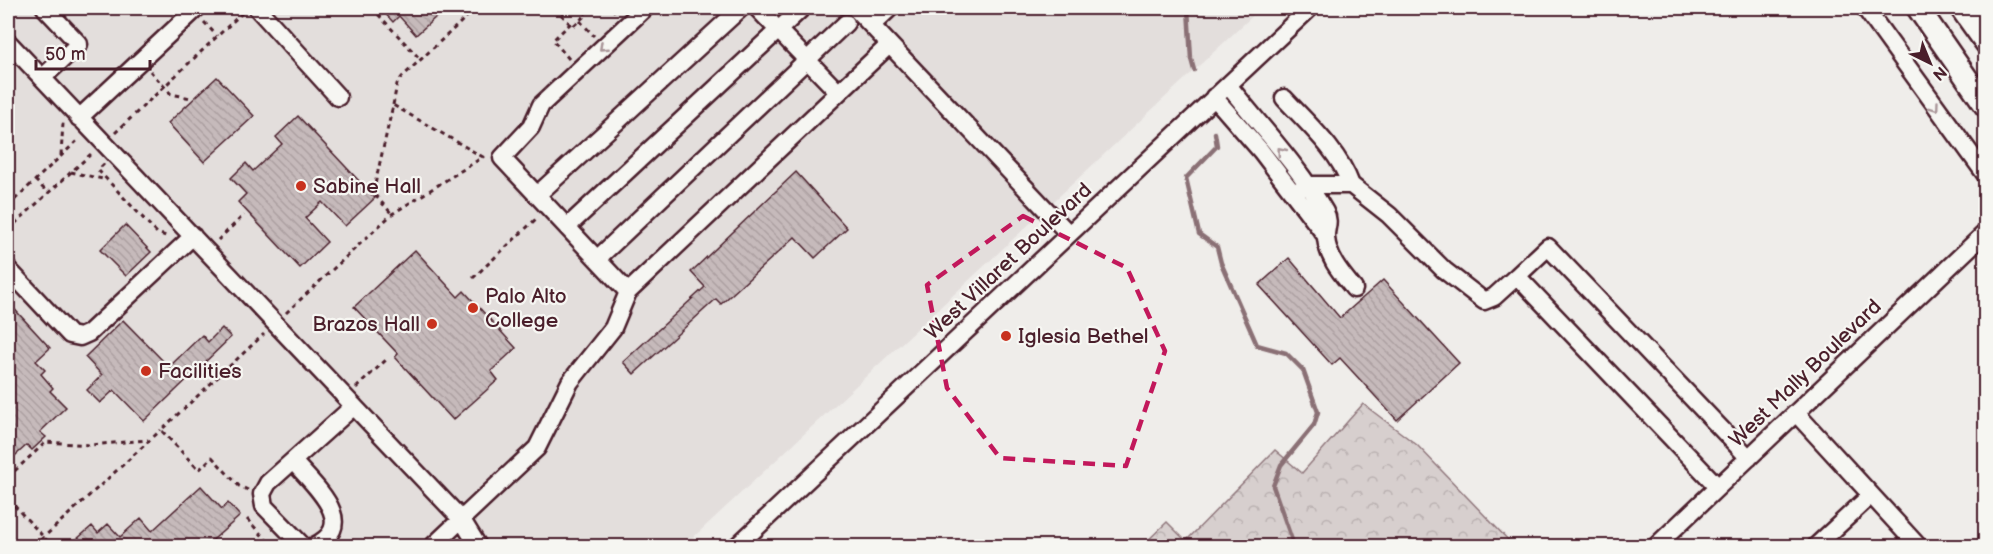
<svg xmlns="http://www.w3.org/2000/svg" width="1993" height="554" font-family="'Balsamiq Sans',sans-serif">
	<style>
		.built { fill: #e3dedc }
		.forest { fill: url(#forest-crowns); stroke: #90777c; stroke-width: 1.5 }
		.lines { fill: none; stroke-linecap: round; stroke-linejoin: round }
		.stream { stroke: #8a6f74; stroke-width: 4.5 }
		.building { fill: url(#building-back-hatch); stroke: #4a1f2b; stroke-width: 1.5 }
		.minor-casing { stroke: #4a1f2b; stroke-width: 21 }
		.major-casing { stroke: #4a1f2b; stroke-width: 26 }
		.path { stroke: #4a1f2b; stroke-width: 3; stroke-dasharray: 4.5 4.5; stroke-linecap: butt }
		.minor { stroke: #f6f6f2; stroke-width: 16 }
		.major { stroke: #f6f6f2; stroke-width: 21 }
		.oneway { stroke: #a99598 }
		.marked { fill: none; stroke: #c2185b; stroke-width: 4.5; stroke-dasharray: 12 8; stroke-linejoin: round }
		.poi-dot { fill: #c8321e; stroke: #f6f6f2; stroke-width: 2 }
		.labels { text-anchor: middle; stroke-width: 4.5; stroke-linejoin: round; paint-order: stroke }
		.poi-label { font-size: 21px; fill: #4a1f2b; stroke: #f6f6f2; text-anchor: start }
		.street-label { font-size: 21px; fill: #4a1f2b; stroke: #f6f6f2 }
	</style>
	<defs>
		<pattern id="forest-crowns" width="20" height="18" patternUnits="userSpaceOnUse" patternTransform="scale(1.5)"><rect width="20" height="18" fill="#d7cfce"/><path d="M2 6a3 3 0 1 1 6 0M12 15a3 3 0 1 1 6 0" fill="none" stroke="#bab1b1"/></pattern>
		<pattern id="building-back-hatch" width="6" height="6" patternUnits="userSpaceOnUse" patternTransform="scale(1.5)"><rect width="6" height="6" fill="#c6babb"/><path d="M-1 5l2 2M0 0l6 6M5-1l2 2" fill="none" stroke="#ac9fa1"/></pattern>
	</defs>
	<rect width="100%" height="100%" fill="#efedea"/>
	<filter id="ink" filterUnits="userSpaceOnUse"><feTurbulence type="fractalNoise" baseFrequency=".0167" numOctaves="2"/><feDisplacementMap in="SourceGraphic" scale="12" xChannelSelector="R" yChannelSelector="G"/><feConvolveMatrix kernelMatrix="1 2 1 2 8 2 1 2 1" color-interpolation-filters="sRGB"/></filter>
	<g filter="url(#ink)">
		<!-- built -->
		<path class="built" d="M8,8H1261L684,546H8Z"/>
		<!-- forest -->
		<path class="forest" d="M1363,404L1417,445L1514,546H1142L1167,522L1186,541L1275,450L1302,473Z"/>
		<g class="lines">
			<!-- stream -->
			<path class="stream" d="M1188,8L1191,59L1194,70
				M1215,133L1217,146L1186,178L1199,234L1217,247L1221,263L1257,345L1286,353L1303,370L1318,412L1314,425L1281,465L1273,486L1294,546"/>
		</g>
		<!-- building -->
		<path class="building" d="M380,8H446L416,35L399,16L393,22Z
			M217,77L254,116L204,162L168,123Z
			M298,116L375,198L345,226L322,202L305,218L327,242L300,268L238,202L246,194L231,178L246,163L253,171L282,144L276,137Z
			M796,172L847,228L815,258L795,237L721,304L716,299L634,374L623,362L705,287L691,272Z
			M125,225L151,252L126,276L100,250Z
			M415,250L458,297L464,291L516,348L491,371L498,380L453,420L395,357L398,354L354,307Z
			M1289,258L1340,318L1383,280L1459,363L1397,420L1340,358L1332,365L1259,285Z
			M8,302L50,348L36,361L45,370L41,374L53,388L50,391L66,407L40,432L46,437L32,450L27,445L8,462Z
			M123,320L169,367L202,335L208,342L222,328L231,337L144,421L114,390L100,403L87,390L102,375L85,357Z
			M201,486L222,509L228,503L240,516L206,546H69L92,526L98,533L108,524L120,537L141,518L152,531Z"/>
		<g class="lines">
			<!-- minor casing -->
			<g class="minor-casing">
				<path id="minor" d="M257,8L338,97
					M757,8L838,92
					M855,8L1069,234
					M1865,8L1986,175
					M872,25L890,8
					M8,42L462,520L478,546
					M42,78L79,44L45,8
					M1228,85C1260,126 1299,166 1325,212C1331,223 1325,228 1326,238C1328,259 1342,274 1354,289
					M1214,97L1261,151L1326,236
					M1284,98C1309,125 1338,150 1351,185
					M79,118L197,8
					M1294,193L1307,185H1351L1389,215L1444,270L1484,301L1494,297L1517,276L1718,487
					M537,195L741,8
					M567,227L802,8
					M597,259L846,23
					M8,269L70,335L80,337L89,333L193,236
					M1517,276L1548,247L1749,458
					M628,292L502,158L531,127L541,105L645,8
					M1796,413L1918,546
					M293,461C312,484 361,524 314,546
					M303,546L264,506L262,494L268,483L354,406
					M433,546L537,448L570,382L613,328L628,292L889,45
					M737,546L1310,8
					M1656,546L1986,232
					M1816,546L1871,495"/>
			</g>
			<!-- major casing -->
			<g class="major-casing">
				<path id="major" d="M1918,8L1986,106
					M1961,8L1986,43"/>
			</g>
			<!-- path -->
			<path class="path" d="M372,8L420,59
				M555,8L570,24
				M612,8L617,14
				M580,21L594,36
				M204,22L217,36
				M569,59L553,40L570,24L572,27L587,14L584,12L589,8
				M150,71L171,94L191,98
				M393,105L397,84L402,77L476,8
				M115,133L242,13
				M61,155L63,123
				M104,164L98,170L157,233L169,237
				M71,172L107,180
				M35,180L48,193
				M8,206L79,139
				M8,230L92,153
				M218,240L244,215
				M473,278L537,218
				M286,313L392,214L483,157L393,105L373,193L392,214
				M356,388L387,359
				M8,477L46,442L90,445L148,440
				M248,490L239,486L212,457L199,470L161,430L264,334
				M8,499L52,546
				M247,519L272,546L275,544L278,546
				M34,546L161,430"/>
			<!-- minor -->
			<use href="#minor" class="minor"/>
			<!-- major -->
			<use href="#major" class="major"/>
		</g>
		<!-- one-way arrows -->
		<defs><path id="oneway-chevron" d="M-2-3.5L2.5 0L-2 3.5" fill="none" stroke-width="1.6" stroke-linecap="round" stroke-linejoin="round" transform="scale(1.5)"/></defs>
		<g class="oneway">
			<use href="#oneway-chevron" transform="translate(603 47) rotate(137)"/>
			<use href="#oneway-chevron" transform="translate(1935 107) rotate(54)"/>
			<use href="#oneway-chevron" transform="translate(1281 151) rotate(-129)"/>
		</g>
	</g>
	<!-- marked area -->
	<path class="marked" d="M1023,216L1127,268L1165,351L1126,466L1000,458L947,388L927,285Z"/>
	<!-- markers -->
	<g class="poi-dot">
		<circle cx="301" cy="186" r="6"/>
		<circle cx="473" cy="308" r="6"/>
		<circle cx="432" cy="324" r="6"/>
		<circle cx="1006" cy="336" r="6"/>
		<circle cx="146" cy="371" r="6"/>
	</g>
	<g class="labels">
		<!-- poi labels -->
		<g class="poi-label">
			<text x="313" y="193">Sabine Hall</text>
			<text x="485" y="303">Palo Alto<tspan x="485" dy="24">College</tspan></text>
			<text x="420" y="331" text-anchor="end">Brazos Hall</text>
			<text x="1018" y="343">Iglesia Bethel</text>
			<text x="158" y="378">Facilities</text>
		</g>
		<!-- street labels -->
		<g class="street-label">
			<text transform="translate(1008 261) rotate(-43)" y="7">West Villaret Boulevard</text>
			<text transform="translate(1805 373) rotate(-44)" y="7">West Mally Boulevard</text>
		</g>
	</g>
	<!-- margin -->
	<rect width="1993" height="554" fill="none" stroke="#f6f6f2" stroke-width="30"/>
	<rect x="15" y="15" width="1963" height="524" fill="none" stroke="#4a1f2b" stroke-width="2" filter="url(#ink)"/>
	<!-- north arrow -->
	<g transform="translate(1930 63) rotate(137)" stroke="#f6f6f2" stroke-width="4.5" paint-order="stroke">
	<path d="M0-4.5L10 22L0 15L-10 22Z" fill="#4a1f2b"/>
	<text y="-9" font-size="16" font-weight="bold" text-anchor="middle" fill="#4a1f2b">N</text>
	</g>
	<!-- scale -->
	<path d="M36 60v9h114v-9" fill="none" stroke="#4a1f2b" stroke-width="3"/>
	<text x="45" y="60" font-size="18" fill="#4a1f2b" stroke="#f6f6f2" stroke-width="4.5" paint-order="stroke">50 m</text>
</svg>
